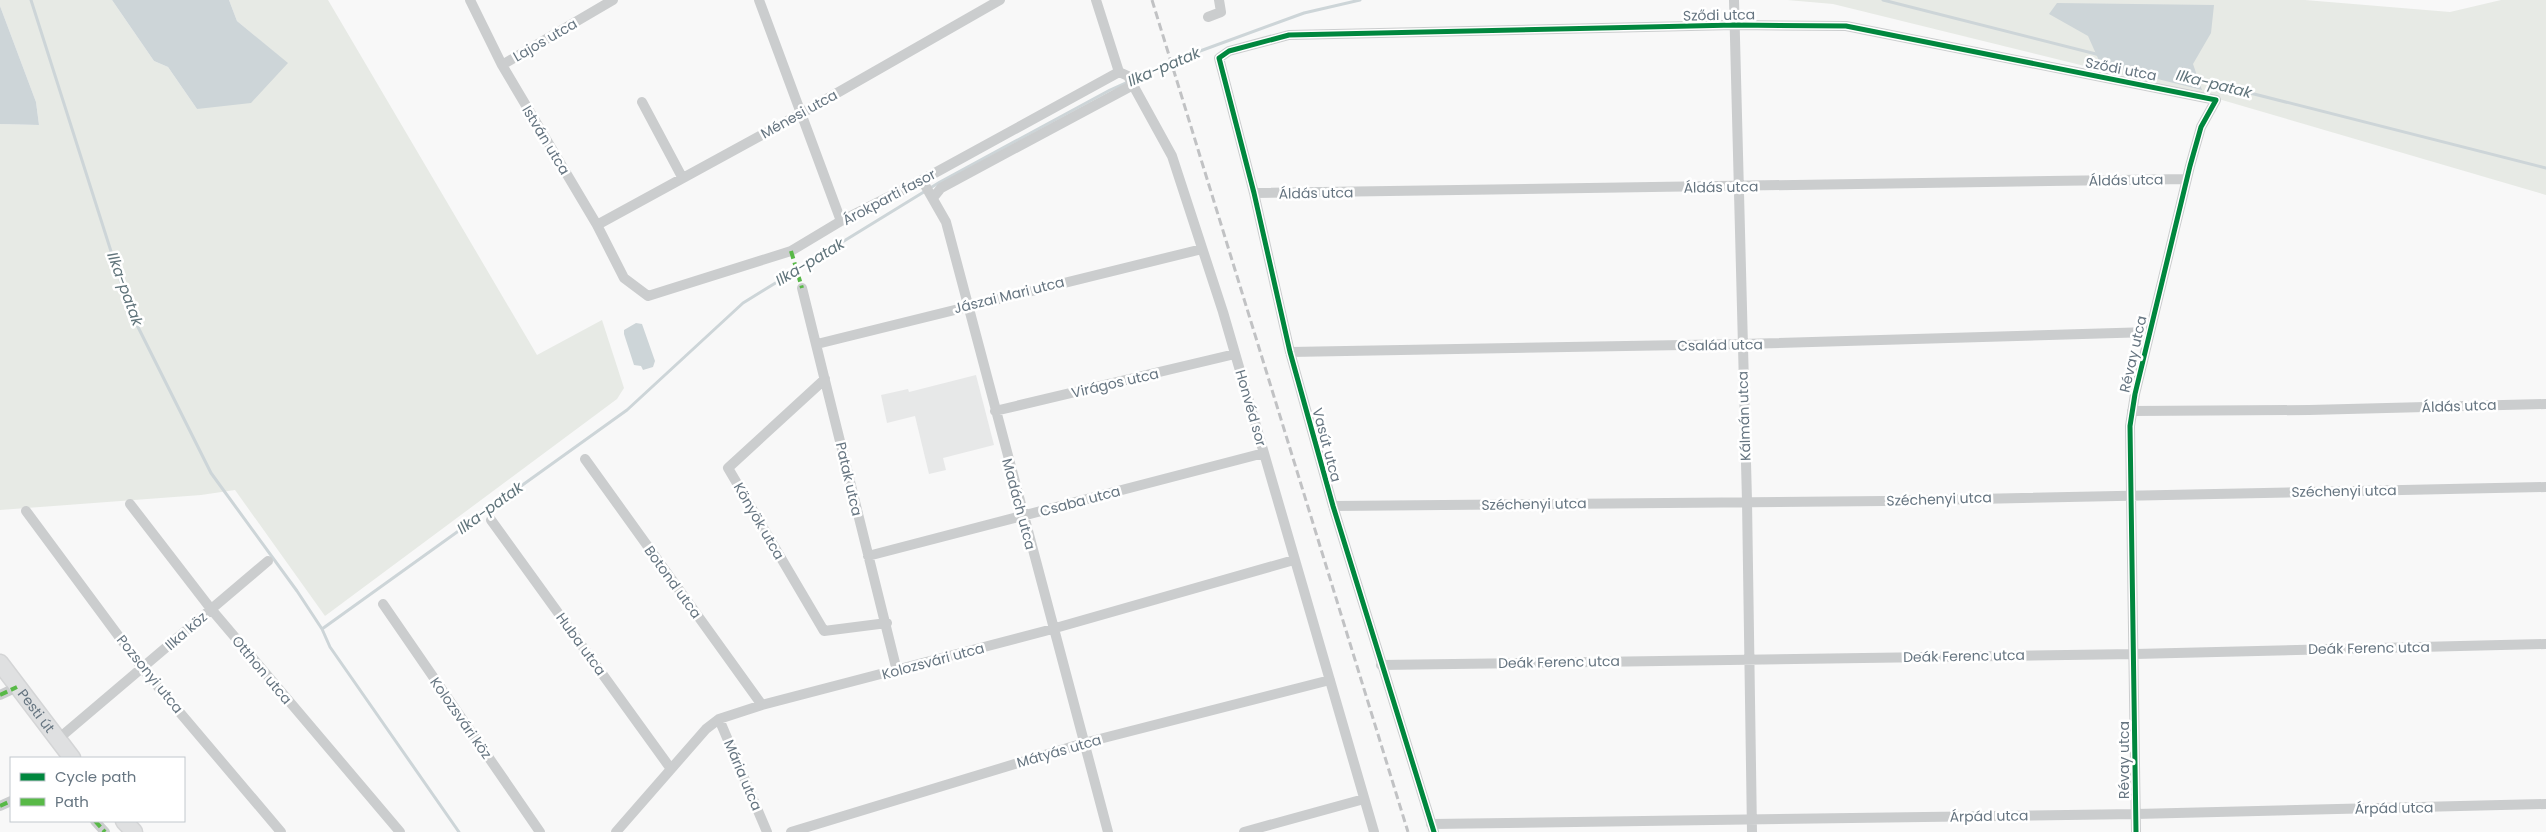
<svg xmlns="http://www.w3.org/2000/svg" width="2546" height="832" font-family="Poppins,sans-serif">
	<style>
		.built { fill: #e7e8e8 }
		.green { fill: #e7eae5 }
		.water { fill: #cdd5d8 }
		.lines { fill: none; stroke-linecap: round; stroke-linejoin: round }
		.stream { stroke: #cdd5d8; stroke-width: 3 }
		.primary-casing { stroke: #d4d5d6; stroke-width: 19 }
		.street { stroke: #cbcdce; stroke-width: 10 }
		.primary { stroke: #dfe0e1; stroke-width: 16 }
		.rail { stroke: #c1c2c4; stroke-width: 3; stroke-dasharray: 8 4; stroke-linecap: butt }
		.quiet { stroke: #58b947; stroke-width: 4; stroke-dasharray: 8 4; stroke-linecap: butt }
		.cycleway-casing { stroke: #fff; stroke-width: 8 }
		.cycleway { stroke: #00873e; stroke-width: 5 }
		.labels { text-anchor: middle; stroke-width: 5; stroke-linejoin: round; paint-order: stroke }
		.street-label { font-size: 14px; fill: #667581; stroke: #fff }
		.water-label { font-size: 15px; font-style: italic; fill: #60747b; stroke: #fff }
	</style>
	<rect width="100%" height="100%" fill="#f8f8f8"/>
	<!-- built -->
	<path class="built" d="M976,375L994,445L943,458L946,470L929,474L915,416L887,423L881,395L908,389L909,392Z"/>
	<!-- green -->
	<path class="green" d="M0,0H112L154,61L168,67L197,109L287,63L237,21L229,0H328L537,355L602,320L624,388L617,399L325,616L235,490L201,495L0,510V124L39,125L36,102L0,6Z
		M1787,0H2305L2450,12L2501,0H2546V195L2222,100L1833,4Z"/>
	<!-- water -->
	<path class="water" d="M112,0H229L237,21L288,63L251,103L197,109L168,67L154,61Z
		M2057,3L2214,5L2211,33L2193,64L2202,90L2101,65L2088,36L2049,14Z
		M0,6L36,102L39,125L0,124Z
		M636,323L642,324L655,361L653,367L643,370L641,366L634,365L624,334V330Z"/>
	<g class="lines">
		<!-- stream -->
		<path class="stream" d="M31,0L130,311L211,473L297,591L322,629L330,647L459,832
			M1883,0L2100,55
			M2195,79L2546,168
			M322,629L627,410L743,303L940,182L1110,90L1181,58L1304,13L1360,0"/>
		<!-- primary casing -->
		<g class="primary-casing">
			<g id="primary">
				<path id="s1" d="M0,663L72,758"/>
				<path d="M124,821L134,832"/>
			</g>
		</g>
		<!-- street -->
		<path class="street" d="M470,0L502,65L597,225L624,278L648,296L791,251L841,221L922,180L1119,72
			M759,0L841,221
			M1096,0L1119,72L1128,76L1172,156L1223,312L1374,832
			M1734,0L1747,501L1752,832
			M1208,17L1221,12L1219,0
			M502,65L613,0
			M642,102L682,177
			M922,180L946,222L1108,832
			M1254,193L2187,179
			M933,198L941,188L1133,85
			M597,225L802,113L1000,0
			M802,288L897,671
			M817,344L1202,249
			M1290,352L1742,344L2150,332
			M825,379L728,468L824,631L887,623
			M995,411L1235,354
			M2132,411L2309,410L2546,404
			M585,459L762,705
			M130,504L211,609L400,832
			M1333,506L1884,501L2546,487
			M26,511L143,669L281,832
			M491,520L671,769
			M868,556L1264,453
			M383,604L540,832
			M1381,665L2135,654L2546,644
			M0,695L17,687
			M719,719L767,832
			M57,740L268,561
			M0,806L11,801
			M95,821L105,832
			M1431,824L2136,814L2546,804
			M616,832L706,729L719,719L762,705L1045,631L1294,560
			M791,832L1084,743L1330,680
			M1244,832L1364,799
			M1434,832L1333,506L1290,352L1254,193L1219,58L1229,51L1289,35L1735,25L1846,26L2216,100L2201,127L2190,166L2135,394L2130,426L2136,832"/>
		<!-- primary -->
		<use href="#primary" class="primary"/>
		<!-- rail -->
		<path class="rail" d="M1152,0L1408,832"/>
		<!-- quiet -->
		<path class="quiet" d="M791,251L802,288
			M0,695L17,687
			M0,806L11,801
			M95,821L105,832"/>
		<!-- cycleway casing -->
		<g class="cycleway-casing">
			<path id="cycleway" d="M1434,832L1333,506L1290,352L1254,193L1219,58L1229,51L1289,35L1735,25L1846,26L2216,100L2201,127L2190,166L2135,394L2130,426L2136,832"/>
		</g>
		<!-- cycleway -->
		<use href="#cycleway" class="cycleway"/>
	</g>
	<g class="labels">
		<!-- street labels -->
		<g class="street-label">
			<text transform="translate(1719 15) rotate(-1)" y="5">Sződi utca</text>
			<text transform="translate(545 40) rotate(-30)" y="5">Lajos utca</text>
			<text transform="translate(2121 69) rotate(11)" y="5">Sződi utca</text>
			<text transform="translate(799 114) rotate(-29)" y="5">Ménesi utca</text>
			<text transform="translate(546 140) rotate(59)" y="5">István utca</text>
			<text transform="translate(2126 180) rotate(-1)" y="5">Áldás utca</text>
			<text transform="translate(1721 187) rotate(-1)" y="5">Áldás utca</text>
			<text transform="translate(1316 193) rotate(-1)" y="5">Áldás utca</text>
			<text transform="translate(889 197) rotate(-28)" y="5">Árokparti fasor</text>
			<text transform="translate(1009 295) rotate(-14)" y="5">Jászai Mari utca</text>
			<text transform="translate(1720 345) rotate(-1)" y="5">Család utca</text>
			<text transform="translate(2133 354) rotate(-77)" y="5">Révay utca</text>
			<text transform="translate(1115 383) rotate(-13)" y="5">Virágos utca</text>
			<text transform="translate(2459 406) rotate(-2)" y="5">Áldás utca</text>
			<text transform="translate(1251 408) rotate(74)" y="5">Honvéd sor</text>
			<text transform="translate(1744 416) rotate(-92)" y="5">Kálmán utca</text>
			<text transform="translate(1327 445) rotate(75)" y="5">Vasút utca</text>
			<text transform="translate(849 479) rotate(77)" y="5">Patak utca</text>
			<text transform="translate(2344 491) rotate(-1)" y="5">Széchenyi utca</text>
			<text transform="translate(1939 499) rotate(-2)" y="5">Széchenyi utca</text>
			<text transform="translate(1080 501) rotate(-15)" y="5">Csaba utca</text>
			<text transform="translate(1019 504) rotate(75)" y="5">Madách utca</text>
			<text transform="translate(1534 504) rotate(-1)" y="5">Széchenyi utca</text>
			<text transform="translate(759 521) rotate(60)" y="5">Könyök utca</text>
			<text transform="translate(673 582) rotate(54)" y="5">Botond utca</text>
			<text transform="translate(186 631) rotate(-41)" y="5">Ilka köz</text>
			<text transform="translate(581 644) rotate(54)" y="5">Huba utca</text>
			<text transform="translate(2369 648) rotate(-1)" y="5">Deák Ferenc utca</text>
			<text transform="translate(1964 656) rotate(-1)" y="5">Deák Ferenc utca</text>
			<text transform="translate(933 661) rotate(-15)" y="5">Kolozsvári utca</text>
			<text transform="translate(1559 662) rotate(-1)" y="5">Deák Ferenc utca</text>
			<text transform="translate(262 670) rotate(50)" y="5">Otthon utca</text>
			<text transform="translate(150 674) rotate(51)" y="5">Pozsonyi utca</text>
			<text dy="5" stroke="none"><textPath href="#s1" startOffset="60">Pesti út</textPath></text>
			<text transform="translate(461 718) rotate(55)" y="5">Kolozsvári köz</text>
			<text transform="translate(1059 751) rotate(-16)" y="5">Mátyás utca</text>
			<text transform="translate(2124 760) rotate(-90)" y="5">Révay utca</text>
			<text transform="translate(743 775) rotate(67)" y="5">Mária utca</text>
			<text transform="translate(2394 808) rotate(-1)" y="5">Árpád utca</text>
			<text transform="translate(1989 816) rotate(-1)" y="5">Árpád utca</text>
		</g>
		<!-- water labels -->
		<g class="water-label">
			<text transform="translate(1164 67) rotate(-23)" y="5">Ilka-patak</text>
			<text transform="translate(2214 84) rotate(14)" y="5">Ilka-patak</text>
			<text transform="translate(810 262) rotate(-31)" y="5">Ilka-patak</text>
			<text transform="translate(125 289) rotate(70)" y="5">Ilka-patak</text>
			<text transform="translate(490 508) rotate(-36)" y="5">Ilka-patak</text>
		</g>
	</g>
	<!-- legend -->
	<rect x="10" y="757" width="175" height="65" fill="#ffffff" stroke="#c2c8cd"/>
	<rect x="20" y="773" width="25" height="8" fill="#00873e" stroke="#c2c8cd"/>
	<text x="55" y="782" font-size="15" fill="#667581">Cycle path</text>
	<rect x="20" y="798" width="25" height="8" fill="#58b947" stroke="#c2c8cd"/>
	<text x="55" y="807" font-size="15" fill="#667581">Path</text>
</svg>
